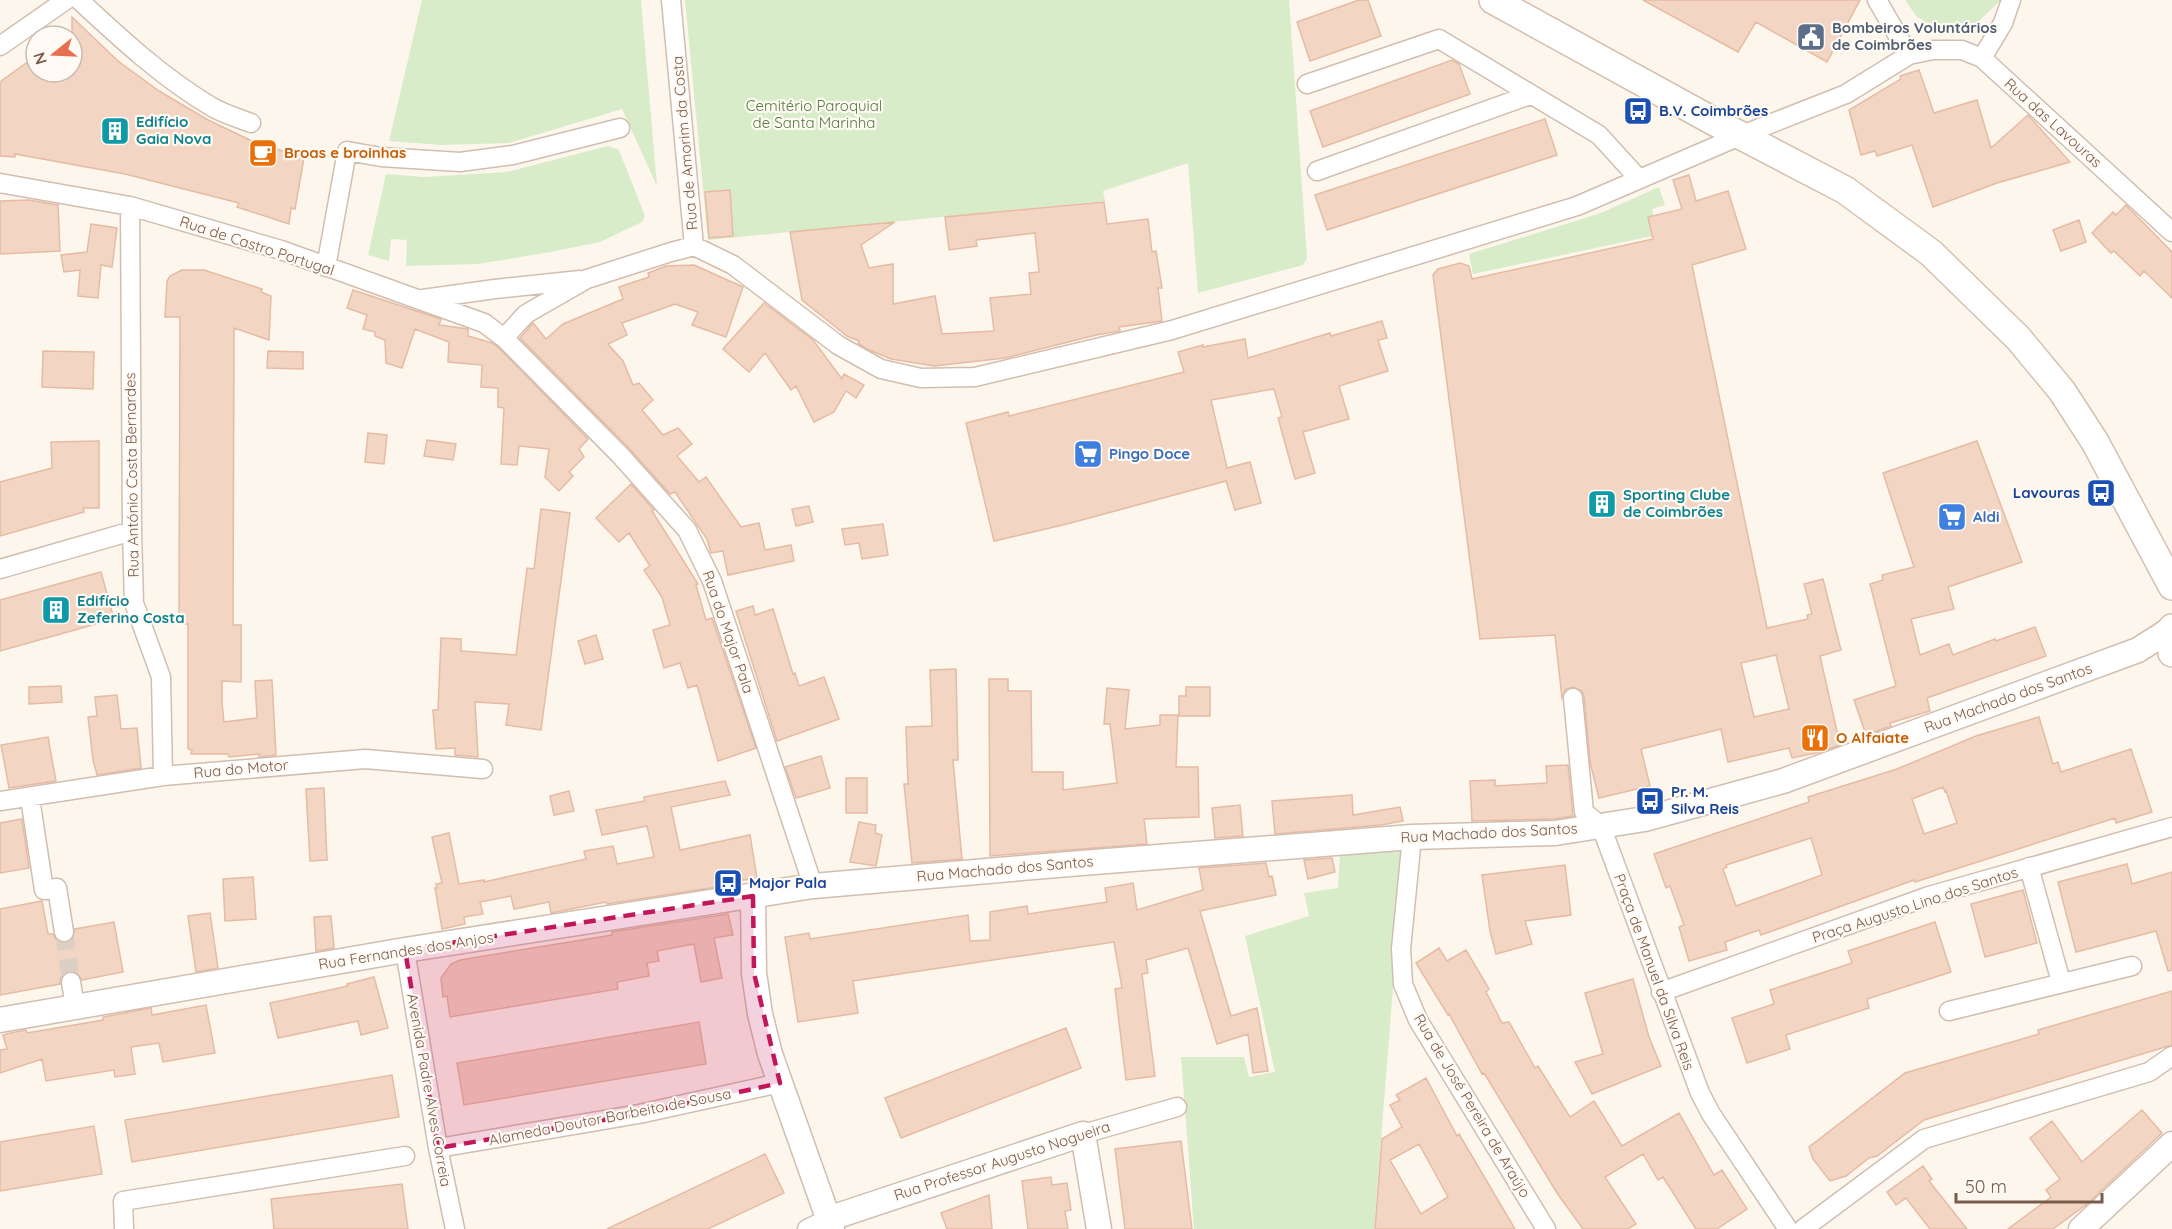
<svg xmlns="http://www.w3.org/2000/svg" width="2172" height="1229" font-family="Quicksand,sans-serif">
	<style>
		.green { fill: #d8ecc9 }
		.building { fill: #f3d5c3; stroke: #e6bba3; stroke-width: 1.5; fill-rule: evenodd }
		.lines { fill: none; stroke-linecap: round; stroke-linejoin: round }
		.minor-tunnel { stroke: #dcd0c4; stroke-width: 18; stroke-dasharray: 18 9; stroke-linecap: butt }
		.minor-casing { stroke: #d1beb0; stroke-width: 21 }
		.tertiary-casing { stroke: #d1beb0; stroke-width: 27 }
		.secondary-casing { stroke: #d6c0b0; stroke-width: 30 }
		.minor { stroke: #fff; stroke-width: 18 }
		.tertiary { stroke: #fff; stroke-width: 24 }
		.secondary { stroke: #fff; stroke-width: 27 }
		.marked { fill: #c2185b; fill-opacity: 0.2; stroke: #c2185b; stroke-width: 4.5; stroke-dasharray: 12 8; stroke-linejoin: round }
		.labels { text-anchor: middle; stroke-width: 4.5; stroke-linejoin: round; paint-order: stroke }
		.service-label { font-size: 15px; font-weight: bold; fill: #4e5e75; stroke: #fffaf3; text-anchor: start }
		.park-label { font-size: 15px; fill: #537a41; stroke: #fffaf3 }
		.transit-label { font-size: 15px; font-weight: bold; fill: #164399; stroke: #fffaf3; text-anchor: start }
		.culture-label { font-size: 15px; font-weight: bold; fill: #0d838f; stroke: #fffaf3; text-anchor: start }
		.street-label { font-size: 15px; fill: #7a5c4d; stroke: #fffaf3 }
		.food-label { font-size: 15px; font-weight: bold; fill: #c56008; stroke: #fffaf3; text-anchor: start }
		.shop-label { font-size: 15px; font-weight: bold; fill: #366cbe; stroke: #fffaf3; text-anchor: start }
	</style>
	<rect width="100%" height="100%" fill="#fdf6ec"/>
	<!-- green -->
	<path class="green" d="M422,0H641L657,186L622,109L509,143L441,145L389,141Z
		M685,0H1289L1307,258L1303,265L1198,293L1188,163L1103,191L1105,201L708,240Z
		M1905,0H2001L1974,26L1942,31L1917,17Z
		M608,146L619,150L645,216L642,222L600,242L545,253L477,264L406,266L407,240L391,239L389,261L368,255L386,174L424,177L507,172Z
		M1659,187L1665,205L1652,209L1657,235L1473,274L1469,254L1601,213Z
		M1404,848L1374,1229H1194L1181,1057H1244L1249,1077L1275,1072L1245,936L1309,916L1304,893L1338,888L1340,853Z"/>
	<!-- building -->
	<path class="building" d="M1359,0H1368L1381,36L1310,61L1297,22Z
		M1643,0H1860L1827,62L1756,22L1738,52Z
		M72,17L118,61L159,91L208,120L252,141L304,158L295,209L291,208L289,224L237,207L239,203L125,174L15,154V157L0,156V82L36,56V72H72Z
		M1452,60L1459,64L1470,94L1323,147L1310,111Z
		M1919,70L1934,113L1977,100L1991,148L2028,115L2070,162L1997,183L1933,207L1912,145L1877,156L1875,151L1861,155L1849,110L1901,79L1900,76Z
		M1545,119L1557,155L1327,230L1315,195Z
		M1689,175L1696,201L1728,191L1746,249L1692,265L1767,628L1808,619L1807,615L1812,614L1804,584L1823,579L1841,650L1820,656L1840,745L1821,752L1792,758L1789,748L1728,762L1721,729L1641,749L1650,786L1599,798L1590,762L1584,696L1582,691L1573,687L1566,689L1562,698L1555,635L1480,639L1433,275L1438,269L1460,263L1469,266L1472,279L1653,239L1648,217L1682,209L1673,180ZM1776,655L1789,709L1754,717L1741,663Z
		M730,190L733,236L709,238L705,192Z
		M29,200L58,205L60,251L0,254V201Z
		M1104,202L1107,224L1148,219L1152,252L1156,251L1162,288H1158L1162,321L1119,327L1120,331L1096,335L1005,358L934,366L891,359L867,349L858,343L859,341L847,336L802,300L790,232L895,222L861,245L869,268L893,264V304L935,296L942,334L994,331L990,298L1031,294L1029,273L1039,272L1035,233L976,240L977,246L949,250L945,217Z
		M2126,205L2172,252V298L2144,271L2140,276L2114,251L2111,253L2092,233L2113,212L2116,215Z
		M2079,220L2086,242L2061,251L2053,230Z
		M91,224L117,228L112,267L101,265L98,298L78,296L80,270L64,272L61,255L87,252Z
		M694,265L743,287L726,337L692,325L698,312L675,304L622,323L627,335L608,344L623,361L633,385L639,383L653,400L642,410L663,435L678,428L692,444L677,456L699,482L706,477L741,527L759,523L765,550L791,545L794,561L728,575L723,551L711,553L707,539L675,492L670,494L628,447L520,338L533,323L546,339L563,324L623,299L619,287L649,277L648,273L666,266Z
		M182,270H204L262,289L261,292L271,296L269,340L234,328L233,625H241V682L222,681V703L224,722L257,718L255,681L272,680L276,755L259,757V754L229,757L228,754H191L192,750L188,749V624H179L180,317H165L167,281L170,276Z
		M353,290L441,319L439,325L468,329V336L492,343L497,346L588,439L579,449L584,457L569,472L573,476L559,491L545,477L549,449L519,446L517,465L501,464L504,408L498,407V388L481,387L482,365L448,362L449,342L415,329L402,368L386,363L385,340L375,336V332L363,329L367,315L347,308Z
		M764,303L813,340L842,379L844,374L864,385L856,398L846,391L834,412L814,422L796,386L791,390L765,353L749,372L723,349Z
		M1382,321L1387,338L1378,340L1388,371L1339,386L1349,419L1303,432L1315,473L1295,479L1278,418L1282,417L1274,389L1211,400L1227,468L1250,462L1261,503L1235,510L1226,481L1067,524L994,541L966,423L1008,412L1009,416L1184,372L1178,352L1203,345V347L1245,339L1248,358L1330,333L1331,336Z
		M43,351L94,352L93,389L42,387Z
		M268,351L303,352V369L267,368Z
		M368,433L387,435L384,464L365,462Z
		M427,440L456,444L453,460L424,456Z
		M99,441V508H83L84,512L0,536V482L52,468L51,442Z
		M1977,441L2022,562L1948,587L1954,609L1911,619L1920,655L1949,644L1953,655L1995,639L1996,641L2035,627L2046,656L1927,698L1930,711L1890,723L1891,726L1866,735L1854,700L1896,686L1870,584L1883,580L1882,575L1914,567L1883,473Z
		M631,484L654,510L652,511L698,584L696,585L706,620L712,618L756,748L718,761L697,685L688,688L680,663L664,668L653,630L670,625L662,597L644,570L650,566L629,533L619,542L596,518Z
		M809,506L813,522L796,526L792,509Z
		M541,509L570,513L541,730L506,725L509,704L475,702L478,757L455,755V748L436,749L433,710H438L441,638L461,639V651L516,655L527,568L534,569Z
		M883,524L888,555L862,559L859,543L845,545L842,529Z
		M101,572L114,619L0,651V600Z
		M753,606L755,615L773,609L793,674L795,673L799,686L824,677L839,719L777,741L736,611Z
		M596,635L603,659L585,664L578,641Z
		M956,669L958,760H953L962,859L912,863L904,784H908L906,727L932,726L930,670Z
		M989,679H1008V691H1031L1032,772H1063V790L1117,783L1110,724H1104L1107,688L1129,690L1125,729L1160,725V715H1178L1176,767H1198L1199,817L1144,819L1147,844L990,856Z
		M61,686L62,702L29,704V687Z
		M1186,687H1210V716H1179V696H1186Z
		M117,695L121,729L137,728L141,768L97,775L93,760L88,717L97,716L95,697Z
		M2039,717L2053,764L2058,762L2061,772L2131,749L2152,812L2116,823L2115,818L1915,882L1914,880L1761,935L1759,930L1725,942L1727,950L1689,961L1679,927L1684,925L1670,886L1666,888L1654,854L1809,802L1808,797L1897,769L1976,736ZM1943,787L1945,792L1946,791L1957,823L1924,834L1912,799ZM1811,838L1822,875L1736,906L1723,869L1727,867L1726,865Z
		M48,737L56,781L9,788L1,745Z
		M821,756L830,788L796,798L785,767Z
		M1568,765L1573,816L1554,819L1472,821L1470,781L1495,780V786L1547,783L1546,766Z
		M846,778H867V813H846Z
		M725,781L730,795L671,807L680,850L750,835L757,878L723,883V886L607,904L606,902L551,913L549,902L514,909L511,896L480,902L483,914L464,917L465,924L442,929L435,888H437L436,884L442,883L432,837L449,833L459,884L484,880V882L586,859L584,851L613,846L617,864L654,857L647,826L602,835L596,810L645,801L644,797Z
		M324,788L327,860L310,861L306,789Z
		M569,791L574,811L554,815L550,796Z
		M1352,795L1353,815L1400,807L1403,821L1381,825L1275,834L1272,801Z
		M1240,805L1243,836L1215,838L1212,808Z
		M22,819L29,868L0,873V823Z
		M859,822L876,825L875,833L882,835L876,866L850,862Z
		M1332,858L1335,872L1308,879L1304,860Z
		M1266,863L1269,877L1272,876L1276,895L1200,911L1231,1016L1257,1008L1268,1071L1253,1073L1248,1034L1217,1044L1188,948L1146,960L1148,973L1142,974L1155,1076L1126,1080L1115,989L1122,988L1114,942L853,981L858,1013L798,1022L785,937L809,933L810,939L968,915L970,941L990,940V912L1027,906L1028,914L1107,902L1105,888L1133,883L1137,910L1203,890L1199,868Z
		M2127,864L2132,884L2172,872V970L2168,971L2156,931L2076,952L2058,882Z
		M1565,865L1571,915L1525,921L1532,944L1496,954L1490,931L1482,875Z
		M253,877L256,919L225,921L223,879Z
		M2023,890L2037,943L1985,957L1971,904Z
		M42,901L48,934H53L56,939L61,943L71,940L75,929L114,922L123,972L82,980L76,972L69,971L61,977L60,984L0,995V909Z
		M210,913L218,968L196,972L188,916Z
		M728,914L733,935L714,938L722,978L701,982L694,944L657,951L659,961L647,963L649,976L617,982L618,989L450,1017L447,996L443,997L441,978L451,964L460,960L612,935V932Z
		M331,916L334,948L316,951L314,917Z
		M1935,922L1951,972L1867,999L1869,1008L1786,1035L1790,1049L1747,1063L1732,1018L1774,1004L1770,990L1852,963L1848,951Z
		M1439,948L1447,961L1466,950L1489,989L1486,992L1502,1023L1509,1022L1535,1068L1538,1066L1570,1117L1594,1101L1622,1146L1679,1113L1714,1175L1722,1170L1747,1209L1717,1229H1696L1663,1177L1658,1180L1643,1154L1605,1177L1636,1224L1628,1229H1583L1557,1193L1484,1073L1482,1074L1449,1014L1448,1015L1416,963Z
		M374,977L388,1028L361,1035L358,1021L278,1038L270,1003L348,986L347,984Z
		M1633,979L1649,1037L1661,1066L1592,1094L1575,1062L1603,1054L1585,993Z
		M2172,991V1045L1924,1120L1877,1156L1869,1158L1846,1176L1830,1181L1813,1159L1809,1147L1905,1073L2039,1034L2038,1030Z
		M206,1005L215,1053L163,1062L159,1043L131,1047L135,1074L115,1077L114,1070L46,1081L42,1059L0,1073V1050L7,1049L3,1035L10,1033L26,1030L27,1033L103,1020V1017L151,1008L152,1015Z
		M699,1022L706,1064L464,1105L457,1063Z
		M1066,1028L1081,1068L901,1138L885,1098Z
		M392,1075L399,1117L132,1162L125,1120Z
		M1426,1078L1457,1136L1459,1134L1515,1229H1375L1382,1139L1402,1127L1390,1105L1400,1100L1396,1095ZM1419,1144L1448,1197L1421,1214L1390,1160Z
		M2142,1110L2162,1133L2087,1204L2053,1229H2008L2051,1197L2046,1190L2060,1179L2030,1138L2052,1121L2082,1162Z
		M94,1126L102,1174L0,1191V1142Z
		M1181,1141L1192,1229H1125L1115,1149Z
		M765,1154L784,1193L708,1229H607Z
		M1923,1166L1932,1179L1929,1181L1967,1229H1930L1906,1198L1896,1205L1887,1192Z
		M1051,1177L1052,1185L1067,1183L1071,1210L1065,1211L1068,1229H1028L1022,1181Z
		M402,1184L408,1229H274L271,1199Z
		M989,1195L992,1229H947L941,1213Z"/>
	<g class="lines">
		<!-- minor-tunnel -->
		<path class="minor-tunnel" d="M64,932L71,982"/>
		<!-- minor casing -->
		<g class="minor-casing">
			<path id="minor" d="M79,0C121,39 163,78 212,107C224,114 238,118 251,123
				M671,0L694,246
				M1877,0L1909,55
				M2011,0L2003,23L1982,58L2172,232
				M0,46L66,0
				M1307,84L1439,39L1599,135L1639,179
				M1317,171L1530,95
				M0,183L130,206L281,250L484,323L504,338L620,455L687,530L712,581L813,886
				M130,206L132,531L134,603L161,677L163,776
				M694,246L733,265L838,345L881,369L921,378L975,377L1172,330L1577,206L1742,135L1846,94L1909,55L1933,50H1962L1982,58
				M326,267L347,151L381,157L460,162L513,155L620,128
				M423,299L495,289L580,280
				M504,338L526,314L587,279L671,252L694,246
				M0,569L132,531
				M1573,698L1584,812L1601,826L1700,1093L1711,1114L1788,1229
				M30,798L44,890L57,888L64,932
				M0,801L163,776L365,759L483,769
				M1412,837L1401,949L1403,984L1418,1020L1546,1229
				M2029,867L2061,982
				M405,950L438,1148L455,1229
				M71,982L75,1007
				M1661,992L1929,896L2172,827
				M1949,1011L2132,966
				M1083,1134L1177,1107
				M438,1148L639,1114L780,1083
				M124,1229L123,1201L405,1156
				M807,1229L828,1219
				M1803,1229L1924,1139L2149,1072L2172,1056"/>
		</g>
		<!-- tertiary casing -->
		<g class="tertiary-casing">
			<path id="tertiary" d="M753,896L754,973L760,1014L770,1054L832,1229
				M0,1020L405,950L813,886L1069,864L1412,837L1555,833L1645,819L1783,781L2138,650L2171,629
				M828,1219L1083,1134L1099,1229
				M2081,1229L2172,1144"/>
		</g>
		<!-- secondary casing -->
		<g class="secondary-casing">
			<path id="secondary" d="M1493,0L1713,121L1845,190L1931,253L2018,338L2062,391L2095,442L2172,586
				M2172,628V653"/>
		</g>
		<!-- minor -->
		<use href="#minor" class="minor"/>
		<!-- tertiary -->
		<use href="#tertiary" class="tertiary"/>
		<!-- secondary -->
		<use href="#secondary" class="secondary"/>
	</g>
	<!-- marked area -->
	<path class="marked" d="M753,896L754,973L780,1083L639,1114L438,1148L405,950Z"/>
	<!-- icons -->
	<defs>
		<g id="civic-square" transform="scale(1.5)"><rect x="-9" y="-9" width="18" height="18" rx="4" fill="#5c6f8a" stroke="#fffaf3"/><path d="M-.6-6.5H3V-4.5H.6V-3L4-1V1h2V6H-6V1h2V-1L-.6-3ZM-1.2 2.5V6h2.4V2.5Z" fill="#fff"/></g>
		<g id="bus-square" transform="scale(1.5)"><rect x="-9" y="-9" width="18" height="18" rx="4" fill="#1a4fb4" stroke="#fffaf3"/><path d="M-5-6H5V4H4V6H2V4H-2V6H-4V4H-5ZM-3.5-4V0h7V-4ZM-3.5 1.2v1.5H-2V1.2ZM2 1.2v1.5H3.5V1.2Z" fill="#fff"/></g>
		<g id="building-square" transform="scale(1.5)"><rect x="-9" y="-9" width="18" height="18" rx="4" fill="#0f9aa8" stroke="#fffaf3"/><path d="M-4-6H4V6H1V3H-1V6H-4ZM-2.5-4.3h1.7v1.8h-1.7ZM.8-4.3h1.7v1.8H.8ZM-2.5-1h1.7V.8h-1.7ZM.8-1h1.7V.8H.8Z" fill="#fff"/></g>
		<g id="cafe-square" transform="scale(1.5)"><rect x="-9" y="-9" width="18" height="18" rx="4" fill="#e8710a" stroke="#fffaf3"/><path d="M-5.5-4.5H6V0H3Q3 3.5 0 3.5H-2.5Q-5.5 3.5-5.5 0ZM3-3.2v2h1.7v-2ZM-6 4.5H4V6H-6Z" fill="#fff"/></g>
		<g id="supermarket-square" transform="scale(1.5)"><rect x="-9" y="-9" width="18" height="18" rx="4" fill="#3f7fe0" stroke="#fffaf3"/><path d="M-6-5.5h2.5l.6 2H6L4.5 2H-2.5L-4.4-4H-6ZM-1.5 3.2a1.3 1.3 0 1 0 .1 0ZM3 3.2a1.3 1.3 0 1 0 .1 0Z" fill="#fff"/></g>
		<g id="restaurant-square" transform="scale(1.5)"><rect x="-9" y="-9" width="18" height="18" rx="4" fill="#e8710a" stroke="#fffaf3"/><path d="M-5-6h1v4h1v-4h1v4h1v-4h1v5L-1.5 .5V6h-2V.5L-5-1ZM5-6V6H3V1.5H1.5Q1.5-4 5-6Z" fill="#fff"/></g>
	</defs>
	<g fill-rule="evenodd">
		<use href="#civic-square" x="1811" y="37"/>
		<use href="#bus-square" x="1638" y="111"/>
		<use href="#building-square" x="115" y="131"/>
		<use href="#cafe-square" x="263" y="153"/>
		<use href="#supermarket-square" x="1088" y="454"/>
		<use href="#bus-square" x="2101" y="493"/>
		<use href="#building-square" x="1602" y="504"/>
		<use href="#supermarket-square" x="1952" y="517"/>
		<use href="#building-square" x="56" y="610"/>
		<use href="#restaurant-square" x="1815" y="738"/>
		<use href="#bus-square" x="1650" y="801"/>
		<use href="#bus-square" x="728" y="883"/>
	</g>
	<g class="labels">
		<!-- service labels -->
		<g class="service-label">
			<text x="1832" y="33">Bombeiros Voluntários<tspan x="1832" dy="17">de Coimbrões</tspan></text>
		</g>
		<!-- park labels -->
		<g class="park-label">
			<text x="814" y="111">Cemitério Paroquial<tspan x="814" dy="17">de Santa Marinha</tspan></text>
		</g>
		<!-- transit labels -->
		<g class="transit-label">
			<text x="1659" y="116">B.V. Coimbrões</text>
			<text x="2080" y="498" text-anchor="end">Lavouras</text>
			<text x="1671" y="797">Pr. M.<tspan x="1671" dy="17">Silva Reis</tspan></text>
			<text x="749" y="888">Major Pala</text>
		</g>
		<!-- culture labels -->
		<g class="culture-label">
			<text x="136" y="127">Edifício<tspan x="136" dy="17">Gaia Nova</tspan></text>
			<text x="1623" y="500">Sporting Clube<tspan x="1623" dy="17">de Coimbrões</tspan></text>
			<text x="77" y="606">Edifício<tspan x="77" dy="17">Zeferino Costa</tspan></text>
		</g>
		<!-- street labels -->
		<g class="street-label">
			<text transform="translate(2053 123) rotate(42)" y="5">Rua das Lavouras</text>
			<text transform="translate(685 143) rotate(-95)" y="5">Rua de Amorim da Costa</text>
			<text transform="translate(257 246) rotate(18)" y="5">Rua de Castro Portugal</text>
			<text transform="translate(132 475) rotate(-91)" y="5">Rua António Costa Bernardes</text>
			<text transform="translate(728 632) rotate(71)" y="5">Rua do Major Pala</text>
			<text transform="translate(2008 698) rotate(-20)" y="5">Rua Machado dos Santos</text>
			<text transform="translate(241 769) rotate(-5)" y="5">Rua do Motor</text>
			<text transform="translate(1489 833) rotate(-3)" y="5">Rua Machado dos Santos</text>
			<text transform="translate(1005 869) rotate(-5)" y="5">Rua Machado dos Santos</text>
			<text transform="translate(1915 905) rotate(-18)" y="5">Praça Augusto Lino dos Santos</text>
			<text transform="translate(406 951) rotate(-9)" y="5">Rua Fernandes dos Anjos</text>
			<text transform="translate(1654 972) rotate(70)" y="5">Praça de Manuel da Silva Reis</text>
			<text transform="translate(429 1090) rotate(80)" y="5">Avenida Padre Alves Correia</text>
			<text transform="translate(1472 1106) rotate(59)" y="5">Rua de José Pereira de Araújo</text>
			<text transform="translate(610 1117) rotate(-11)" y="5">Alameda Doutor Barbeito de Sousa</text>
			<text transform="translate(1002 1161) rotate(-18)" y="5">Rua Professor Augusto Nogueira</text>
		</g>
		<!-- food labels -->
		<g class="food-label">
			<text x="284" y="158">Broas e broinhas</text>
			<text x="1836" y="743">O Alfaiate</text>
		</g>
		<!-- shop labels -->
		<g class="shop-label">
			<text x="1109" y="459">Pingo Doce</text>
			<text x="1973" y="522">Aldi</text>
		</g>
	</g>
	<!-- north arrow -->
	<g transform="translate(54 54) rotate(252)"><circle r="28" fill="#fffaf3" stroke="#cabbb1" stroke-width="1.5"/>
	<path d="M0-4.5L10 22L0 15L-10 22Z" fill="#e76f51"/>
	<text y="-9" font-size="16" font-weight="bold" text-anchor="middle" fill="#7a5c4d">N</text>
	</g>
	<!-- scale -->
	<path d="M1956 1193v9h146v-9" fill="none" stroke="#7a5c4d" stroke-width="3"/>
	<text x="1965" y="1193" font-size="18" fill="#7a5c4d" stroke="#fffaf3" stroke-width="4.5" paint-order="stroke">50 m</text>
</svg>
